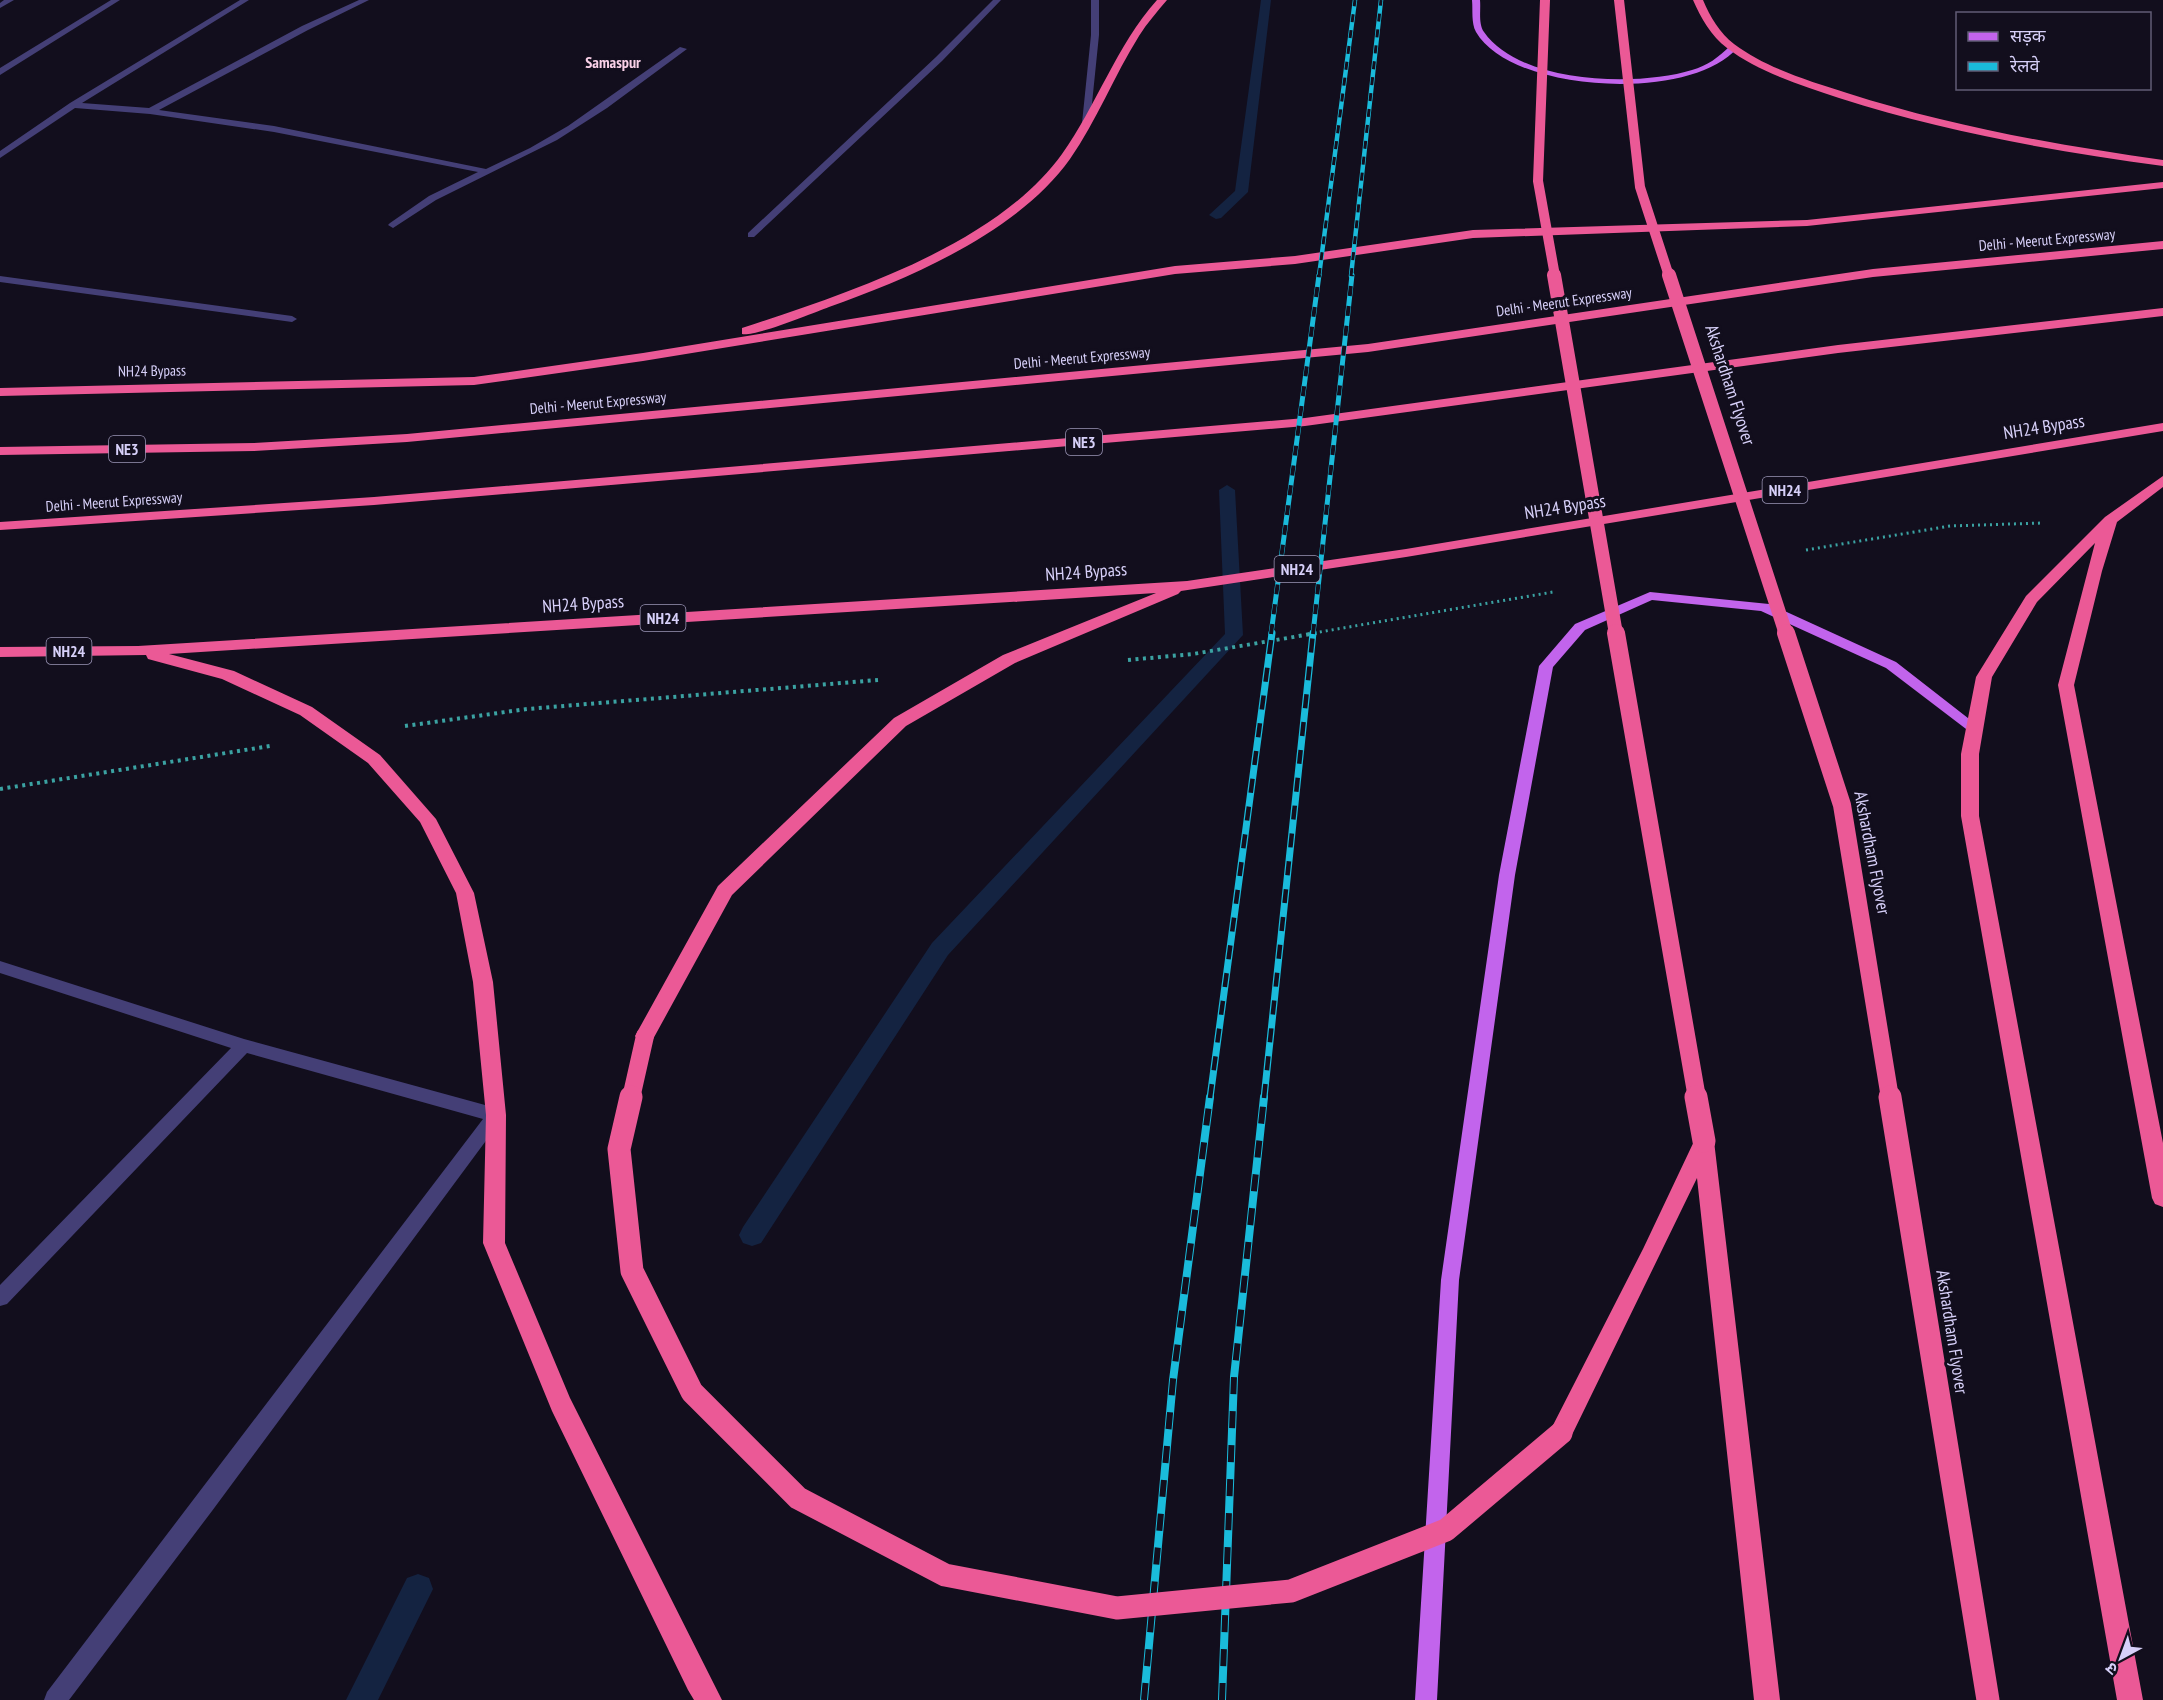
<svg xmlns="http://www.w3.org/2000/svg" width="2163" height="1700" font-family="'PT Sans Narrow','Noto Sans Devanagari',sans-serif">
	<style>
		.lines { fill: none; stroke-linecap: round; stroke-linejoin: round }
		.stream { fill: #142341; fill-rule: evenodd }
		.path-far1 { stroke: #3ba2a2; stroke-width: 3; stroke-dasharray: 2 4; stroke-linecap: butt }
		.path { stroke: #3ba2a2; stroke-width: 4; stroke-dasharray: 3 4.5; stroke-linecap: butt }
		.street { fill: #443f76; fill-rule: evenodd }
		.primary { fill: #c264ec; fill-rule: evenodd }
		.highway { fill: #eb5996; fill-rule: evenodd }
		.rail-far3-casing { stroke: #1abbdb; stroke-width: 4.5 }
		.rail-far2-casing { stroke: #1abbdb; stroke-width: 5 }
		.rail-far1-casing { stroke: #1abbdb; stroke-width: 7 }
		.rail-casing { stroke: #1abbdb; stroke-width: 8 }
		.rail-far3 { stroke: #120e1d; stroke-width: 3; stroke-dasharray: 8; stroke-linecap: butt }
		.rail-far2 { stroke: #120e1d; stroke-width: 4; stroke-dasharray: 10; stroke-linecap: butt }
		.rail-far1 { stroke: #120e1d; stroke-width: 4.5; stroke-dasharray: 14; stroke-linecap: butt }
		.rail { stroke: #120e1d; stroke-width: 6; stroke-dasharray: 17; stroke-linecap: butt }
		.highway-bridge-far3 { stroke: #eb5996; stroke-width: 10 }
		.highway-bridge-far2 { stroke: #eb5996; stroke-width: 14 }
		.highway-bridge-far1 { stroke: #eb5996; stroke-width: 18 }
		.highway-bridge { stroke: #eb5996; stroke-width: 23 }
		.labels { text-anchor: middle; stroke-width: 6; stroke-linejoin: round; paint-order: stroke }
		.far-street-label { font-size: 15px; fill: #d7d0f9; stroke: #120e1d }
		.far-neighbourhood-label { font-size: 16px; font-weight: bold; fill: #fad1e8; stroke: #120e1d }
		.shield { fill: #120e1d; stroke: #9c96b7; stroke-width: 1.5 }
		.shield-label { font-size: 16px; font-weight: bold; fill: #d7d0f9 }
		.street-label { font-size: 18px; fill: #d7d0f9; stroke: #120e1d }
	</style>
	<rect width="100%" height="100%" fill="#120e1d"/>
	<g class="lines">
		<!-- stream -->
		<path class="stream" d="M1261,0H1271L1248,192L1221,218L1216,219L1209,215L1235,191Z
			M1227,485L1235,490L1243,635L948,955L761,1243L752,1246L743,1243L739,1235L743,1227L932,943L1225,634L1219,490Z
			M418,1574L429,1578L433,1589L378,1700H346L407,1578Z"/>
		<!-- path-far1 -->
		<path class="path-far1" d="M1806,550L1950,526L2042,523
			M1308,634L1553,592"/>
		<!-- path -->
		<path class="path" d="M1128,660L1193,654L1317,633
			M405,726L527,709L878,680
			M0,789L270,746"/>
		<!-- street -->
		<path class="street" d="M4,0H14L0,8V3Z
			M111,0H120L0,75V68Z
			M240,0H249L82,103L149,108L302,26L359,0H369L308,30L159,110L274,126L486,169L530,148L568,126L680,47L687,49L607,108L557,140L436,200L393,228L388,225L390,223L429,196L478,172L274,132L150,114L75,108L0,158V151L70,103Z
			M993,0H1001L942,61L754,237H748V233L936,57Z
			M1091,0H1099V35L1090,123L1086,126L1082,123L1091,35Z
			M0,276L292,316L297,319L292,322L0,282Z
			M0,961L244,1039L496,1108L502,1110L505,1115L212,1511L69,1700H44L47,1692L483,1119L247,1053L7,1304L0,1306V1285L231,1048L0,973Z"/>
		<!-- primary -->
		<path class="primary" d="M1472,0H1480C1481,10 1478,23 1484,32C1520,84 1637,87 1692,70C1707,66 1719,57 1730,46L1737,48C1692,102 1512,94 1476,32C1471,23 1473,10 1472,0Z
			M1650,592L1769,604L1896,662L1982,729L1975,734L1970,732L1886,668L1761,611L1652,600L1585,630L1553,667L1515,875L1459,1280L1437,1700H1415L1441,1280L1499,875L1539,666L1575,624Z"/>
		<!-- highway -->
		<path class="highway" d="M1157,0H1167C1157,12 1147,23 1139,36C1114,76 1097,120 1070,159C1018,232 911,278 829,307C813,313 755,337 742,334V328C845,294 996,246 1062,154C1097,105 1116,46 1157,0Z
			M1693,0H1703C1710,17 1720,33 1734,44C1766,68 1809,81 1847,93C1950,126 2056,145 2163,160V166C2053,151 1945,132 1839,98C1801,85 1758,72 1727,48C1711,36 1701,18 1693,0Z
			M2163,182V188L1807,226L1473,238L1295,264L1175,274L643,361L474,385L0,396V388L474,377L643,353L1175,266L1295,256L1473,230L1807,220Z
			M2163,241V249L1873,277L1368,352L407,442L254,451L0,455V447L254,443L407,434L1368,344L1873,269Z
			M2163,308V316L1838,353L1305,426L374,505L0,530V522L374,497L1305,418L1838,345Z
			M2163,423V431L1406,557L1181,591L1178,594L1015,663L906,726L732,895L652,1041L645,1044L638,1041L635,1036L718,886L894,718L1003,655L1156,593L169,654L234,671L312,707L380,755L436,819L474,893L493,982L506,1115L505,1243L570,1398L722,1700H694L688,1690L552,1411L483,1243L486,1115L473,982L456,893L420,822L368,763L300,715L222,679L148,659L146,655L0,657V647L138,646L1187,581L1406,549Z
			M2163,476V487L2117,522L2102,571L2074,685L2163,1143V1207L2155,1204L2152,1198L2058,685L2095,543L2037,602L1992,677L1979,754V816L2143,1700H2117L1961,816V754L1976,677L2026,596L2105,517Z
			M1704,1132L1711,1135L1714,1141L1780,1700H1754L1697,1178L1569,1441L1561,1444L1553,1441L1549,1433L1643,1249L1697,1135Z"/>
		<!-- rail-far3 casing -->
		<g class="rail-far3-casing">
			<path id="rail-far3" d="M1319,276L1355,0
				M1351,276L1381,0"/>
		</g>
		<!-- rail-far2 casing -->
		<g class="rail-far2-casing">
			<path id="rail-far2" d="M1271,634L1319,275
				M1313,634L1352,275"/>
		</g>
		<!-- rail-far1 casing -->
		<g class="rail-far1-casing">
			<path id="rail-far1" d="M1210,1098L1272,633
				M1264,1098L1313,633"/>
		</g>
		<!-- rail casing -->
		<g class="rail-casing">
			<path id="rail" d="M1144,1700L1173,1380L1210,1097
				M1222,1700L1234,1377L1264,1097"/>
		</g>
		<!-- rail-far3 -->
		<use href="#rail-far3" class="rail-far3"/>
		<!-- rail-far2 -->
		<use href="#rail-far2" class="rail-far2"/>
		<!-- rail-far1 -->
		<use href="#rail-far1" class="rail-far1"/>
		<!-- rail -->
		<use href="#rail" class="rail"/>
		<!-- highway-bridge-far3 -->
		<path class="highway-bridge-far3" d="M1545,0L1538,181L1555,276
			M1619,0L1640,187L1669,276"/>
		<!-- highway-bridge-far2 -->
		<path class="highway-bridge-far2" d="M1554,275L1616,634
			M1669,275L1786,634"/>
		<!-- highway-bridge-far1 -->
		<path class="highway-bridge-far1" d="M1616,633L1697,1098
			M1786,633L1842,805L1890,1098
			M631,1098L645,1036"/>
		<!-- highway-bridge -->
		<path class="highway-bridge" d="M631,1097L619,1149L632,1271L692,1392L798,1498L945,1575L1117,1608L1291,1591L1446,1530L1561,1433
			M1696,1097L1704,1141
			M1890,1097L1988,1700"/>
	</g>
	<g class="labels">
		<!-- far-street labels -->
		<g class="far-street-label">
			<text transform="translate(2047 240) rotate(-5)" y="5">Delhi - Meerut Expressway</text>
			<text transform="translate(1564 302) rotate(-8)" y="5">Delhi - Meerut Expressway</text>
			<text transform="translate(1082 358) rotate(-5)" y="5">Delhi - Meerut Expressway</text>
			<text transform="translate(152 371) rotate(-1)" y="5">NH24 Bypass</text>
			<text transform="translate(598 403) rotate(-5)" y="5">Delhi - Meerut Expressway</text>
			<text transform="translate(114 502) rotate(-4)" y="5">Delhi - Meerut Expressway</text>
		</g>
		<!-- far-neighbourhood labels -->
		<g class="far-neighbourhood-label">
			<text x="613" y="68">Samaspur</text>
		</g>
		<!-- shield labels -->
		<g class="shield">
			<rect x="1066" y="429" width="36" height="26" rx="4.5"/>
			<rect x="109" y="436" width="36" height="26" rx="4.5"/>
			<rect x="1762.5" y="477" width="45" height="26" rx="4.5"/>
			<rect x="1274.5" y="556" width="45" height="26" rx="4.5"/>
			<rect x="640.5" y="605" width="45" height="26" rx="4.5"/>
			<rect x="46.5" y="638" width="45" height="26" rx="4.5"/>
		</g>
		<g class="shield-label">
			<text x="1084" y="448">NE3</text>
			<text x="127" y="455">NE3</text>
			<text x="1785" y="496">NH24</text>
			<text x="1297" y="575">NH24</text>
			<text x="663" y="624">NH24</text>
			<text x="69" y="657">NH24</text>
		</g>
		<!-- street labels -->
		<g class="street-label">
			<text transform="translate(1730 385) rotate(72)" y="6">Akshardham Flyover</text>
			<text transform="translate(2044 427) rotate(-9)" y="6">NH24 Bypass</text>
			<text transform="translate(1565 507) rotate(-9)" y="6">NH24 Bypass</text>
			<text transform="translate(1086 572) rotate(-4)" y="6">NH24 Bypass</text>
			<text transform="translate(583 604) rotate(-4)" y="6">NH24 Bypass</text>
			<text transform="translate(1872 853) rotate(79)" y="6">Akshardham Flyover</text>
			<text transform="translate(1952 1332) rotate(81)" y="6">Akshardham Flyover</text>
		</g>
	</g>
	<!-- legend -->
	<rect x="1956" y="12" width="195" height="78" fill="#120e1d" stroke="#615c75" stroke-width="1.5"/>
	<rect x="1968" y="32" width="30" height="9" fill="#c264ec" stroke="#615c75" stroke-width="1.5"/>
	<text x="2010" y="42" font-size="18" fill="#d7d0f9">सड़क</text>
	<rect x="1968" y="62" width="30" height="9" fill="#1abbdb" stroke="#615c75" stroke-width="1.5"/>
	<text x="2010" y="72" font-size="18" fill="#d7d0f9">रेलवे</text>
	<!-- north arrow -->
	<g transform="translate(2121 1658) rotate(221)" stroke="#120e1d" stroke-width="4.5" paint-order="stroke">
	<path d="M0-4.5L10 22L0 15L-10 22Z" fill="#d7d0f9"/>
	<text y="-9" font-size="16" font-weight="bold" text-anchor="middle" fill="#d7d0f9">उ</text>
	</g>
</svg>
